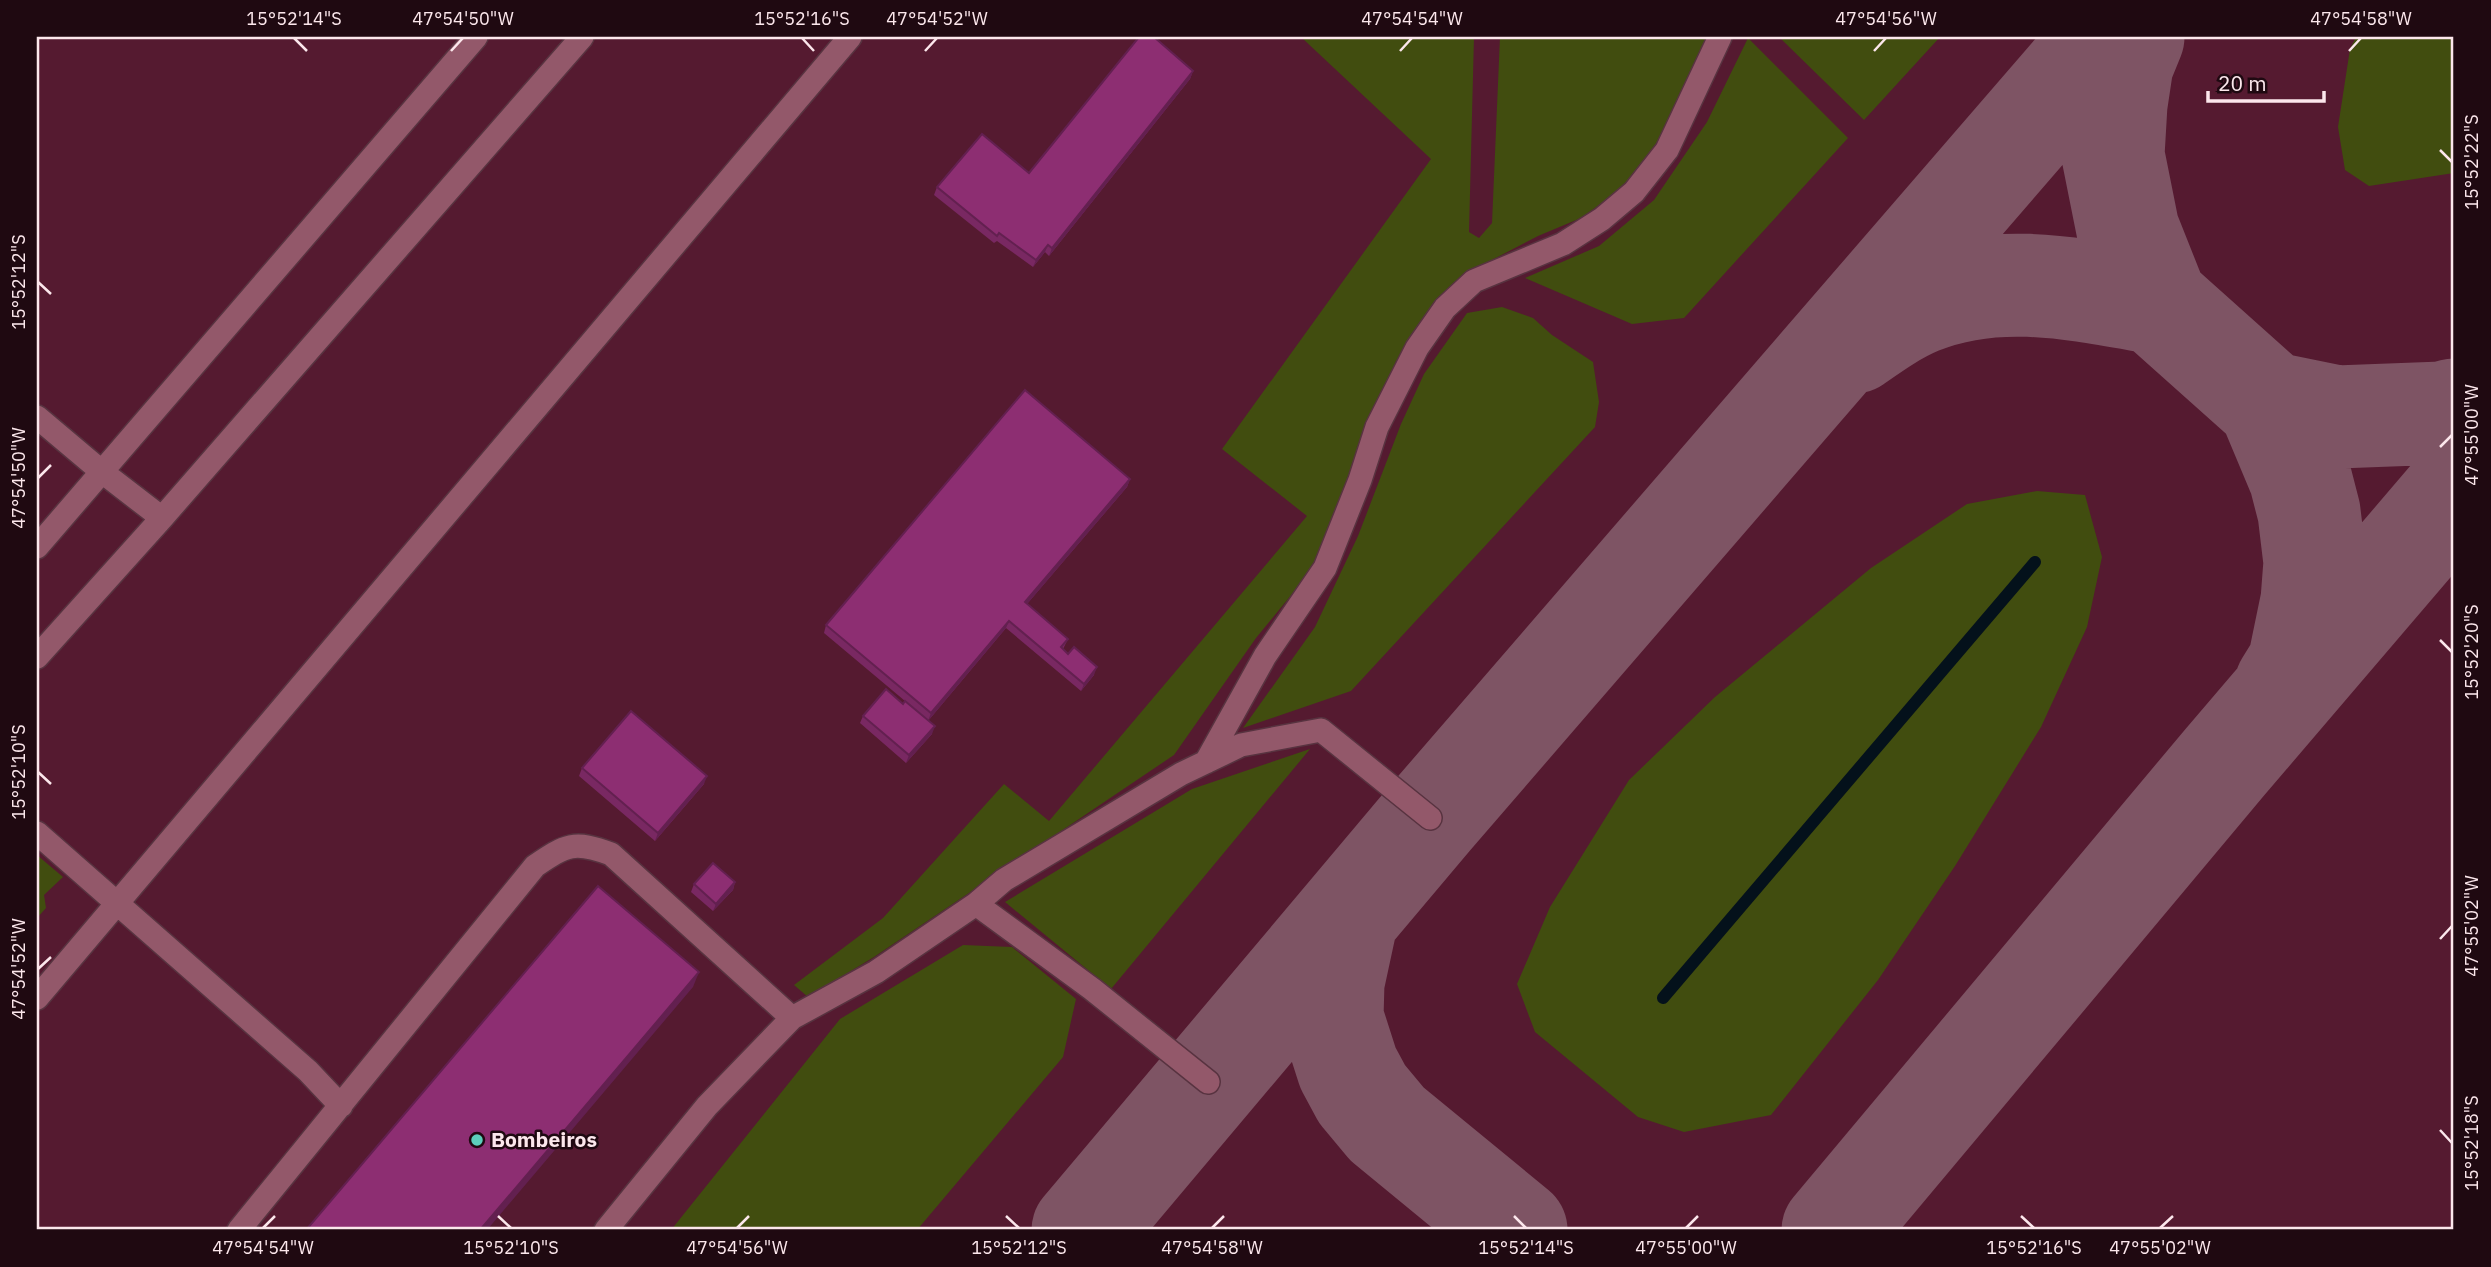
<svg xmlns="http://www.w3.org/2000/svg" width="2491" height="1267" font-family="'IBM Plex Sans',sans-serif">
	<style>
		.built { fill: #551a30 }
		.green { fill: #414d0f }
		.lines { fill: none; stroke-linecap: round; stroke-linejoin: round }
		.stream { stroke: #04111b; stroke-width: 12 }
		.taxiway { stroke: #7e5464; stroke-width: 103 }
		.lane-casing { stroke: #583340; stroke-width: 26 }
		.lane { stroke: #93586a; stroke-width: 23 }
		.wall { fill: #792862 }
		.shaded-wall { fill: #632050 }
		.building { fill: #8d2e72; stroke: #632050; stroke-width: 2 }
		.ticks { fill: none; stroke: #fce7ec; stroke-width: 2.5 }
		.poi-dot { fill: #5ccebb; stroke: #1f0911; stroke-width: 2.5 }
		.labels { text-anchor: middle; stroke-width: 5; stroke-linejoin: round; paint-order: stroke }
		.poi-label { font-size: 21px; font-weight: bold; fill: #fce7ec; stroke: #1f0911; text-anchor: start }
		.neatline { fill: none; stroke: #fce7ec; stroke-width: 2.5 }
		.ticks-label { font-size: 18px; text-anchor: middle; fill: #fce7ec }
	</style>
	<rect width="100%" height="100%" fill="#471327"/>
	<!-- built -->
	<path class="built" d="M37,37H2454V1230H37Z"/>
	<!-- green -->
	<path class="green" d="M1301,37H1474L1469,232L1479,238L1492,223L1500,37H1716L1666,141L1634,180L1581,218L1538,236L1490,261L1447,290L1396,361L1351,488L1319,561L1256,638L1174,755L874,957L808,997L794,985L883,918L1004,784L1049,821L1307,516L1222,449L1431,159Z
		M1779,37H1940L1864,120Z
		M2356,37H2454V173L2369,186L2345,170L2338,127L2350,49Z
		M1748,38L1848,138L1684,318L1632,324L1525,278L1599,246L1654,200L1707,122Z
		M1502,307L1533,318L1552,335L1593,362L1599,402L1595,427L1351,691L1243,728L1315,627L1358,536L1401,424L1424,374L1467,313Z
		M2037,491L2085,495L2102,557L2087,627L2041,727L1955,866L1878,980L1771,1115L1684,1132L1638,1117L1535,1032L1517,984L1550,907L1629,780L1715,697L1871,568L1967,504Z
		M1310,749L1111,989L1005,902L1192,789Z
		M37,855L63,877L44,895L46,908L37,918Z
		M963,945L1012,947L1076,999L1063,1057L917,1230H671L840,1019Z"/>
	<g class="lines">
		<!-- stream -->
		<path class="stream" d="M1663,998L2035,562"/>
		<!-- taxiway -->
		<path class="taxiway" d="M2133,37L2122,64L2116,104L2113,155L2128,230L2157,303L2269,403L2300,477L2309,512L2315,562L2312,601L2299,664L2286,685
			M1854,342C1874,328 1895,313 1919,303C1998,271 2077,289 2157,303
			M2269,403L2337,417L2443,413L2454,410
			M1347,917L1333,982L1332,1018L1348,1068L1362,1094L1387,1124L1516,1230
			M1083,1230L1430,818L2105,37
			M1833,1230L2225,762L2454,494"/>
		<!-- lane casing -->
		<g class="lane-casing">
			<path id="lane" d="M37,417L101,471L162,518
				M37,547L476,37
				M37,657L162,518L582,37
				M1206,762L1265,656L1325,568L1360,480L1377,427L1417,348L1445,308L1474,281L1563,244L1602,219L1634,192L1667,150L1720,37
				M37,833L308,1071L341,1106
				M976,904L1092,989L1208,1082
				M37,998L850,37
				M239,1230L535,866C566,845 574,840 611,854L792,1018
				M606,1230L707,1106L792,1018L876,972L976,904L1004,880L1181,774L1241,745L1321,730L1430,818"/>
		</g>
		<!-- lane -->
		<use href="#lane" class="lane"/>
	</g>
	<!-- wall -->
	<path class="wall" d="M1193,71L1190,79L1049,256L1045,252L1033,267L997,241L994,243L934,195L937,187L1029,173Z
		M1130,479L1127,487L1027,604L1068,639L1063,649L1094,675L1081,691L1006,628L928,721L932,734L906,763L860,723L863,716L903,704L905,701L824,633L826,625Z
		M582,768L704,784L655,841L579,776Z
		M735,882L733,890L713,911L691,892L694,884Z"/>
	<!-- shaded-wall -->
	<path class="shaded-wall" d="M1193,71L1190,79L1049,256L1052,248Z
		M1048,245L1045,252L1033,267L1036,260Z
		M1130,479L1127,487L1022,610L1025,602Z
		M1009,621L1006,628L928,721L931,713Z
		M1097,667L1094,675L1081,691L1084,684Z
		M935,726L932,734L906,763L909,755Z
		M707,776L704,784L655,841L658,833Z
		M735,882L733,890L713,911L716,904Z
		M699,972L693,987L487,1230H480Z"/>
	<!-- building -->
	<path class="building" d="M1139,37H1154L1193,71L1052,248L1048,245L1036,260L999,233L997,236L937,187L982,134L1029,173Z
		M1025,390L1130,479L1025,602L1068,639L1061,647L1068,654L1074,647L1097,667L1084,684L1009,621L931,713L826,625Z
		M886,689L903,704L905,701L935,726L909,755L863,716Z
		M631,711L707,776L658,833L582,768Z
		M713,863L735,882L716,904L694,884Z
		M598,886L699,972L480,1230H306Z"/>
	<!-- ticks -->
	<path class="ticks" d="M294,38L307,51M802,38L814,51M451,51L463,38M925,51L937,38M1400,51L1412,38M1874,51L1886,38M2349,51L2361,38M2440,150L2452,162M38,282L51,294M2440,447L2452,435M38,478L51,465M2440,640L2452,652M38,772L51,784M2440,939L2452,926M38,969L51,957M2440,1130L2452,1143M498,1216L511,1228M1006,1216L1019,1228M1514,1216L1526,1228M2021,1216L2034,1228M263,1228L275,1216M737,1228L749,1216M1212,1228L1224,1216M1686,1228L1698,1216M2160,1228L2173,1216"/>
	<!-- markers -->
	<circle class="poi-dot" cx="477" cy="1140" r="7"/>
	<g class="labels">
		<!-- poi labels -->
		<g class="poi-label">
			<text x="491" y="1147">Bombeiros</text>
		</g>
	</g>
	<!-- border -->
	<rect width="2491" height="1267" fill="none" stroke="#1f0911" stroke-width="77"/>
	<!-- scale -->
	<path d="M2208 91v10h116v-10" fill="none" stroke="#fce7ec" stroke-width="3.5"/>
	<text x="2218" y="91" font-size="21" fill="#fce7ec" stroke="#1f0911" stroke-width="5" paint-order="stroke">20 m</text>
	<rect x="38" y="38" width="2414" height="1190" class="neatline"/>
	<g class="ticks-label">
		<text x="294" y="25">15°52'14"S</text>
		<text x="463" y="25">47°54'50"W</text>
		<text x="802" y="25">15°52'16"S</text>
		<text x="937" y="25">47°54'52"W</text>
		<text x="1412" y="25">47°54'54"W</text>
		<text x="1886" y="25">47°54'56"W</text>
		<text x="2361" y="25">47°54'58"W</text>
		<text transform="translate(2472 162) rotate(-90)" y="6">15°52'22"S</text>
		<text transform="translate(19 282) rotate(-90)" y="6">15°52'12"S</text>
		<text transform="translate(2472 435) rotate(-90)" y="6">47°55'00"W</text>
		<text transform="translate(19 478) rotate(-90)" y="6">47°54'50"W</text>
		<text transform="translate(2472 652) rotate(-90)" y="6">15°52'20"S</text>
		<text transform="translate(19 772) rotate(-90)" y="6">15°52'10"S</text>
		<text transform="translate(2472 926) rotate(-90)" y="6">47°55'02"W</text>
		<text transform="translate(19 969) rotate(-90)" y="6">47°54'52"W</text>
		<text transform="translate(2472 1143) rotate(-90)" y="6">15°52'18"S</text>
		<text x="263" y="1254">47°54'54"W</text>
		<text x="511" y="1254">15°52'10"S</text>
		<text x="737" y="1254">47°54'56"W</text>
		<text x="1019" y="1254">15°52'12"S</text>
		<text x="1212" y="1254">47°54'58"W</text>
		<text x="1526" y="1254">15°52'14"S</text>
		<text x="1686" y="1254">47°55'00"W</text>
		<text x="2034" y="1254">15°52'16"S</text>
		<text x="2160" y="1254">47°55'02"W</text>
	</g>
</svg>
